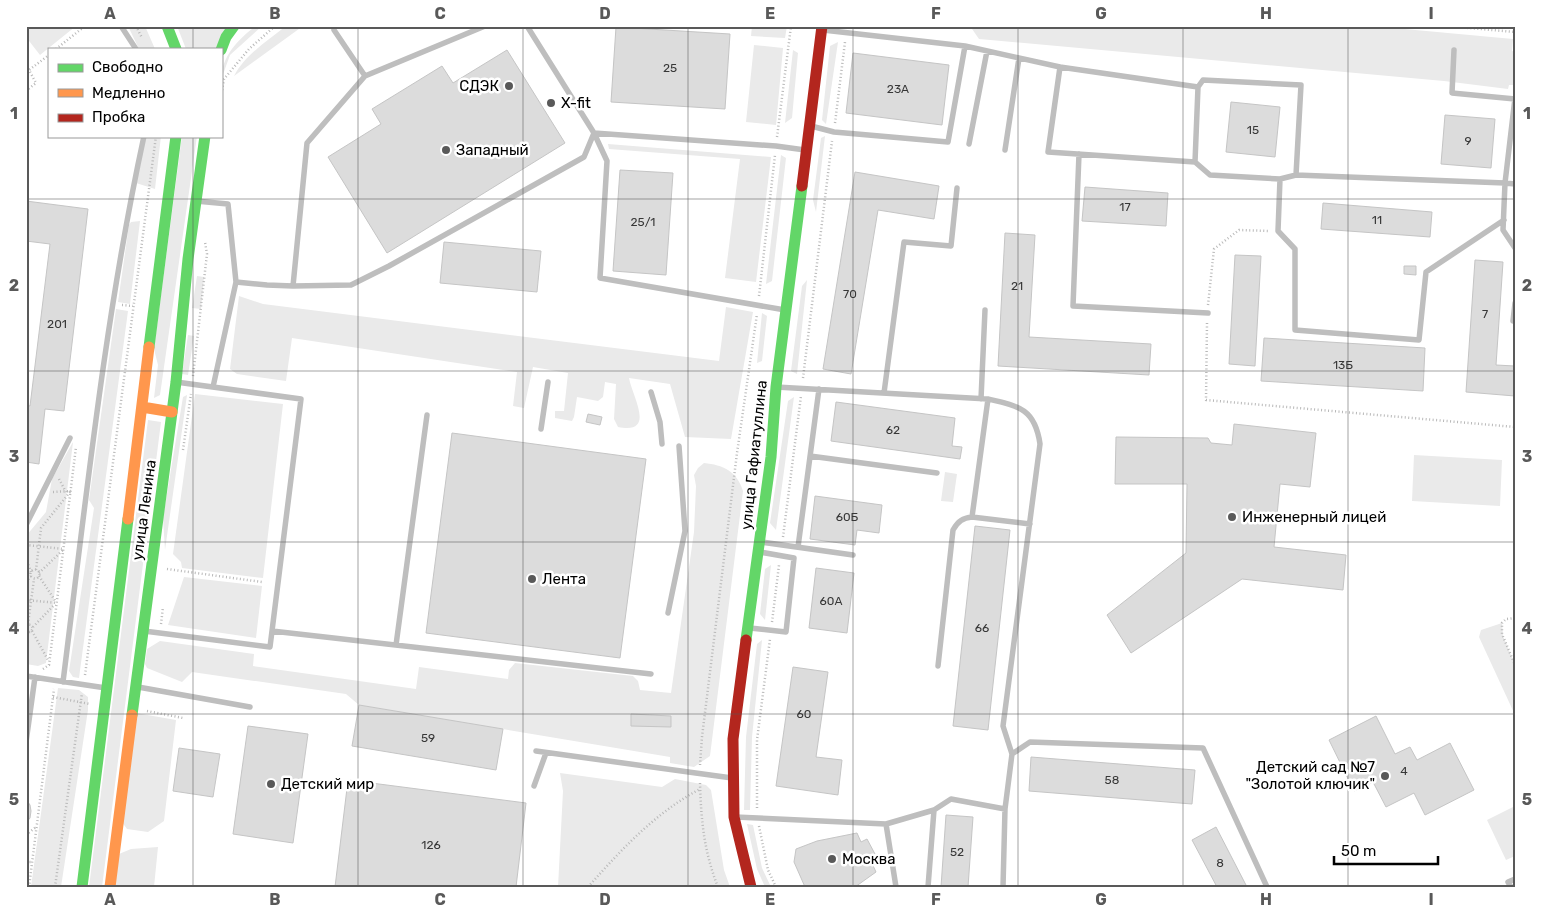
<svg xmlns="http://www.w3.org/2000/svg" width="1541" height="913" font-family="Rubik,sans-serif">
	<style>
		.green { fill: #eaeaea }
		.building { fill: #dcdcdc; stroke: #c5c5c5 }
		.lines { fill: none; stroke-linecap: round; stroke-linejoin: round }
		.path { stroke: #b8b8b8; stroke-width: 2.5; stroke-dasharray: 1 2.5; stroke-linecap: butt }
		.lane { stroke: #bebebe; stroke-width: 5.5 }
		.fast { stroke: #63d668; stroke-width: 11 }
		.slow { stroke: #ff974d; stroke-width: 11 }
		.jam { stroke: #b3261e; stroke-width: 11 }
		.grid { fill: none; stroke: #595959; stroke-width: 1; stroke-opacity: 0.55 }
		.poi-dot { fill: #595959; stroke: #fff; stroke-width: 2 }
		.labels { text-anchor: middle; stroke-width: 5; stroke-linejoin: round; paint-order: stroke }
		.number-label { font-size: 12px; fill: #373737 }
		.poi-label { font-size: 15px; fill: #000; stroke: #fff; text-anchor: start }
		.street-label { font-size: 15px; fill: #000; stroke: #fff }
		.neatline { fill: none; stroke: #595959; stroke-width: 2 }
		.grid-label { font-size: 16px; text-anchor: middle; font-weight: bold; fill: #595959 }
	</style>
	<rect width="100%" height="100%" fill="#fff"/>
	<!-- green -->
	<path class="green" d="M26,26H76L40,55L26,37Z
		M128,26H145L155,49H139Z
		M177,26H229L215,49H186Z
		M256,26H262L230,55L221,80C221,57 238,39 256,26Z
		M286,26H303L234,76C245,55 267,41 286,26Z
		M752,26H787L785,38L751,36Z
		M970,26H1372L1513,39L1512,51L1515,52V76L1513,85H1509L1508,89L1444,81L979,39Z
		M838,42L826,124L822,120L830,46Z
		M754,45L783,48L776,125L746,122Z
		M793,50L798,53L792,118L785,123Z
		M146,136H161L155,189L136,183Z
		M182,136H197L160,395L154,398L158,365L154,349Z
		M825,136L816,212L813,200L821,138Z
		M608,144L771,157L756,282L725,278L740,159L609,149Z
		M781,155L786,158L772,281L766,284Z
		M140,221L130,304L118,302L129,225L131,222Z
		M197,276L204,277L201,309L192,308Z
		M807,280L797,374L791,371L802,286Z
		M239,296L263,304L719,361L726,307L753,312L731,439L685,437L670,384L629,378C632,396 657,435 618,427L614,419L616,384L605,382L603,397L598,401L577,397L574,417L572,421L555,418V411H564L568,373L533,367L524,408L513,406L517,372L292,338L286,381L237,374L230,369Z
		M116,309L128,311L79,678L73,677L69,671L94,508L89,500Z
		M762,313L767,316L762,361L757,363Z
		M188,335L194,336L188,375L182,374Z
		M195,394L283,404L263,578L182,568L181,562L173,554Z
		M187,395L165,550L163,518L183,397Z
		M794,397L776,530L770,523L788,401Z
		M148,420L161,422L102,887H89Z
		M73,442L46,663L38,666L26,664V536L46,512L52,479Z
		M1414,455L1502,460L1500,506L1412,501Z
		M704,463C723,465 737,471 743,491L710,756L694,767L670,763V757L359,705L346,694L192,672L182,682L147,668L145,664L147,649L160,641L254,654L253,666L416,689L419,667L508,679L509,670L515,663L633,676L638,681L640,690L671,693L694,532L696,486L694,475L698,468Z
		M945,472L957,474L953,502L941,501Z
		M771,565L765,620L760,614L765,569Z
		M184,577L262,586L256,638L168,625Z
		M1502,623L1503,636L1515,665V715L1479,637L1481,630Z
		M762,640L752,737L750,810H744L746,737L757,644Z
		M58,688L79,690L88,697V710L61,887H31Z
		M136,713L176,720L164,821L148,832L127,829L122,822Z
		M560,773L662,787L675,779L706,785L711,790L724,870L730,887H558L563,791Z
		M1515,806V856L1506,860L1487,820Z
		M747,824L753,825L762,868L771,887H765L757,869Z
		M158,847L154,887H115L119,854L131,849Z"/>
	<!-- building -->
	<path class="building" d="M616,27L730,34L725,109L611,102Z
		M507,50L565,143L387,253L328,157L381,124L372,109L442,66L453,83Z
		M853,53L949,65L942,125L846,113Z
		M1231,102L1280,107L1275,157L1226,152Z
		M1445,115L1495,119L1491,168L1441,164Z
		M620,170L673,173L666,275L613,271Z
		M855,172L939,186L934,219L878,210L851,374L823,369Z
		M1085,187L1168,193L1166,226L1082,221Z
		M26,201L88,209L64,411L45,409L39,464L26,462V405L30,406L50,244L26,241Z
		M1323,203L1432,212L1430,237L1321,229Z
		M1005,233L1035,235L1029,337L1151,344L1149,375L998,366Z
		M444,242L541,251L537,292L440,283Z
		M1235,255L1261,256L1255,366L1229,364Z
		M1475,260L1503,262L1496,365L1515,366V396L1466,392Z
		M1404,266H1416V275L1404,274Z
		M1264,338L1425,348L1423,391L1261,381Z
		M836,402L955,418L952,446L962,447L960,459L831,441Z
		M588,414L602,417L600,425L586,422Z
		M1234,424L1316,433L1310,487L1280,484L1274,547L1346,555L1343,590L1242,579L1131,653L1107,615L1186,553L1187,484H1115L1116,437L1208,438L1211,443L1232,445Z
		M452,433L646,459L620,658L426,633Z
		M815,496L882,505L879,533L857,530L855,545L810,539Z
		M975,526L1010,530L988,730L953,726Z
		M816,568L854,573L847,633L809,628Z
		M793,667L828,672L816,757L842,760L838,795L776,786Z
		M359,705L503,729L496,770L352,746Z
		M631,714L671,716V727L631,726Z
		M1376,716L1395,754L1410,747L1417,760L1450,743L1474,790L1425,815L1414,793L1386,807L1373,782L1354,791L1329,740Z
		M248,726L308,734L293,843L233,834Z
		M179,748L220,754L213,797L173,791Z
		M1031,757L1195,770L1192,804L1029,791Z
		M348,780L526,803L516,887H335Z
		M26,799L30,805L31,811L30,818L26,823Z
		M946,815L973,817L968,887H941Z
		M1216,827L1247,887H1217L1192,840Z
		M857,833L861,842L867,839L875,854L869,857L876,872L855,887H805L794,862L796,849L817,841Z"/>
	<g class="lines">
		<!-- path -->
		<path class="path" d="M136,26L142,38
			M1446,26L1515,32
			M56,49L85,26
			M26,70H29L49,55
			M26,91L36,83L29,70
			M221,97L224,79L249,49L275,26
			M835,123L845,42
			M777,137L791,26
			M759,296L775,155
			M122,305L133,306
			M1208,305L1214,249L1239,230L1269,231
			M1207,323L1206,400L1515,427
			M193,376L207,254L205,242
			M803,378L832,141
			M183,450L191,394
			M59,479L66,492
			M53,492L71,491
			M783,537L801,396
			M26,545L64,549
			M26,558L31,572
			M167,569L262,582
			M30.5 574a4.5 4.5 0 1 1 9 0a4.5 4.5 0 1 1-9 0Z
			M36,570L41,528L70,492
			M39,573L63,550
			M39,576L56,602
			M26,582L31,576
			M26,600L57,603
			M1515,618L1506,619L1502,623V634L1515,665
			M772,622L779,565
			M26,624L31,625L33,628L31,632H26
			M28,624L34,579
			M161,624L163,607
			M33,627L55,604
			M32,631L48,660
			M26,660L28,632
			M43,669L49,665L76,447
			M85,675L156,136
			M53,697L90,704
			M147,711L183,718
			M700,765L702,737L737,453L757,314
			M700,783C701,820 704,852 718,887
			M757,808V740L770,639
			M759,826L768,870L776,887
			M26,835L36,827
			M26,862H32
			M29,887L54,689
			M55,887L82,693
			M588,887C622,849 655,813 700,789"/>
		<!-- lane -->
		<path class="lane" d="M121,26L136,49
			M527,26L594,133L776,146L805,150
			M334,30L365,76
			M823,30L965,46L1060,67L1048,152L1195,162L1198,87L1060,67
			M1454,50L1452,93L1515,99
			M1198,87L1203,80L1301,85L1296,175
			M811,126L834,132L948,142L965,46
			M594,133L607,161L600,278L785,310
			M969,144L987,51
			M1005,150L1019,58
			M1079,154L1073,306L1208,313
			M1195,162L1210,175L1280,179
			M1515,184L1505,183L1503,230L1515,248
			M196,201L228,204L236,282L213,387
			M1504,220L1426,272L1419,340L1295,330V249L1278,231L1280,179L1296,175L1505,183L1515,98
			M236,282L267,285L293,286L307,143L365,76L485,26
			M293,286L351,285L389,266L584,157L594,133
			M1515,303L1513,321H1515
			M776,387L988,399C1019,406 1035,409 1040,444L1003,726L1012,754
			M651,392L660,422L662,444
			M884,393L904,242L951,246L957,188
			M981,399L985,310
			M541,429L548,382
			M810,456L937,473
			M972,517L988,399
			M26,525L70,438
			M761,542L853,555
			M798,547L819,389
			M668,613L685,531L679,446
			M750,628L786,632L794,558L760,552
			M144,631L270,647L301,399L176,382
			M272,631L651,674
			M396,645L427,415
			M938,666L953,530C958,521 963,518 972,517L1030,524
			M26,676L106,688
			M63,682C86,499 105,316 144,136
			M138,687L250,707
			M26,742L35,677
			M536,751L732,778
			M534,786L546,753
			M735,817L886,824L896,887
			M886,824L934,810
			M928,887L934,810L951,799L1005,809
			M1003,887L1005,809L1012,754L1030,742L1203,748L1267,887
			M1511,887L1508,882L1515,879"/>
		<!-- fast -->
		<path class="fast" d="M167,26L176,49
			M221,50L226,37L234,26
			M149,347L176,136
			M746,640L771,457L776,387L802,186
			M132,715L176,382L188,259L205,136
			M82,887L128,519"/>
		<!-- slow -->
		<path class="slow" d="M142,407L172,412
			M128,519L149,347
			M110,887L132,715"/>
		<!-- jam -->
		<path class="jam" d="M802,186L822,26
			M746,640L733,739L734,817L751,887"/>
	</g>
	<!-- grid -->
	<path class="grid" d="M193,26V49M358,26V887M523,26V887M688,26V887M853,26V887M1018,26V887M1183,26V887M1348,26V887M193,136V887M26,199H1515M26,371H1515M26,542H1515M26,714H1515"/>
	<!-- markers -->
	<g class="poi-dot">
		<circle cx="509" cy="86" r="5"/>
		<circle cx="551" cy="103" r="5"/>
		<circle cx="446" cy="150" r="5"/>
		<circle cx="1232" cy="517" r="5"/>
		<circle cx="532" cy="579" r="5"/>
		<circle cx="1385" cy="776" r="5"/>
		<circle cx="271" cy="784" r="5"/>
		<circle cx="832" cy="859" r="5"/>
	</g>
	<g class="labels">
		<!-- number labels -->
		<g class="number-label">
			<text x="670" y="72">25</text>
			<text x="898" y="93">23А</text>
			<text x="1253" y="134">15</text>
			<text x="1468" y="145">9</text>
			<text x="1125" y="211">17</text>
			<text x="1377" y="224">11</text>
			<text x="643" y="226">25/1</text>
			<text x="1017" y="290">21</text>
			<text x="850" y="298">70</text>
			<text x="1485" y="318">7</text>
			<text x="57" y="328">201</text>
			<text x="1343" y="369">13Б</text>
			<text x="893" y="434">62</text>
			<text x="847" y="521">60Б</text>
			<text x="831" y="605">60А</text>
			<text x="982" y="632">66</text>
			<text x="804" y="718">60</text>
			<text x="428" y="742">59</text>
			<text x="1404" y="775">4</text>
			<text x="1112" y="784">58</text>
			<text x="431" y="849">126</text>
			<text x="957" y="856">52</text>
			<text x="1220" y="867">8</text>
		</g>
		<!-- poi labels -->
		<g class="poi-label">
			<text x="499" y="91" text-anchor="end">СДЭК</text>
			<text x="561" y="108">X-fit</text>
			<text x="456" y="155">Западный</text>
			<text x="1242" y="522">Инженерный лицей</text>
			<text x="542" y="584">Лента</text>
			<text x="1375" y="772" text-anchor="end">Детский сад №7<tspan x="1375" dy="17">"Золотой ключик"</tspan></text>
			<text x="281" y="789">Детский мир</text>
			<text x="842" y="864">Москва</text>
		</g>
		<!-- street labels -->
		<g class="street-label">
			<text transform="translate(754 455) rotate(-84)" y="5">улица Гафиатуллина</text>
			<text transform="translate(144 510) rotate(-82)" y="5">улица Ленина</text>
		</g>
	</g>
	<!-- border -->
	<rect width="1541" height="913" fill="none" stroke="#ffffff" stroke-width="55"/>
	<!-- legend -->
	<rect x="48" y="48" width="175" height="90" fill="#ffffff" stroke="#999999"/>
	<rect x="58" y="64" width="25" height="8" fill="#63d668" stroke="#999999"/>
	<text x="92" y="72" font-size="15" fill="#000000">Свободно</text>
	<rect x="58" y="89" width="25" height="8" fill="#ff974d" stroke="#999999"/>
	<text x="92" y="98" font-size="15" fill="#000000">Медленно</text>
	<rect x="58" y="114" width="25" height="8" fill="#b3261e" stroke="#999999"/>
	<text x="92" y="122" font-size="15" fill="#000000">Пробка</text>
	<!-- scale -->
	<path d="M1334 856v8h104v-8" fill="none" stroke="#000000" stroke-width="2.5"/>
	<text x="1341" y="856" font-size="15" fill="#000000" stroke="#ffffff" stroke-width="4" paint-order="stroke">50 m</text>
	<rect x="28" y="28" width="1486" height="858" class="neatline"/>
	<g class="grid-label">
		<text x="110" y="19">A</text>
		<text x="275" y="19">B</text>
		<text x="440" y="19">C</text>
		<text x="605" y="19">D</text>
		<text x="770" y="19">E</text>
		<text x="936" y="19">F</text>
		<text x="1101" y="19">G</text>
		<text x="1266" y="19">H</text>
		<text x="1431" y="19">I</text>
		<text x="14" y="119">1</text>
		<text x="1527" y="119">1</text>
		<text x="14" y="291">2</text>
		<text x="1527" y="291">2</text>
		<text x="14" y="462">3</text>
		<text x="1527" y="462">3</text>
		<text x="14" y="634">4</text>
		<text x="1527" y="634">4</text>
		<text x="14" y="805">5</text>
		<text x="1527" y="805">5</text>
		<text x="110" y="905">A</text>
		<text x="275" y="905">B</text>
		<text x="440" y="905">C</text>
		<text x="605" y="905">D</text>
		<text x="770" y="905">E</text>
		<text x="936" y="905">F</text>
		<text x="1101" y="905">G</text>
		<text x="1266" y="905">H</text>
		<text x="1431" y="905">I</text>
	</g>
</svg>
